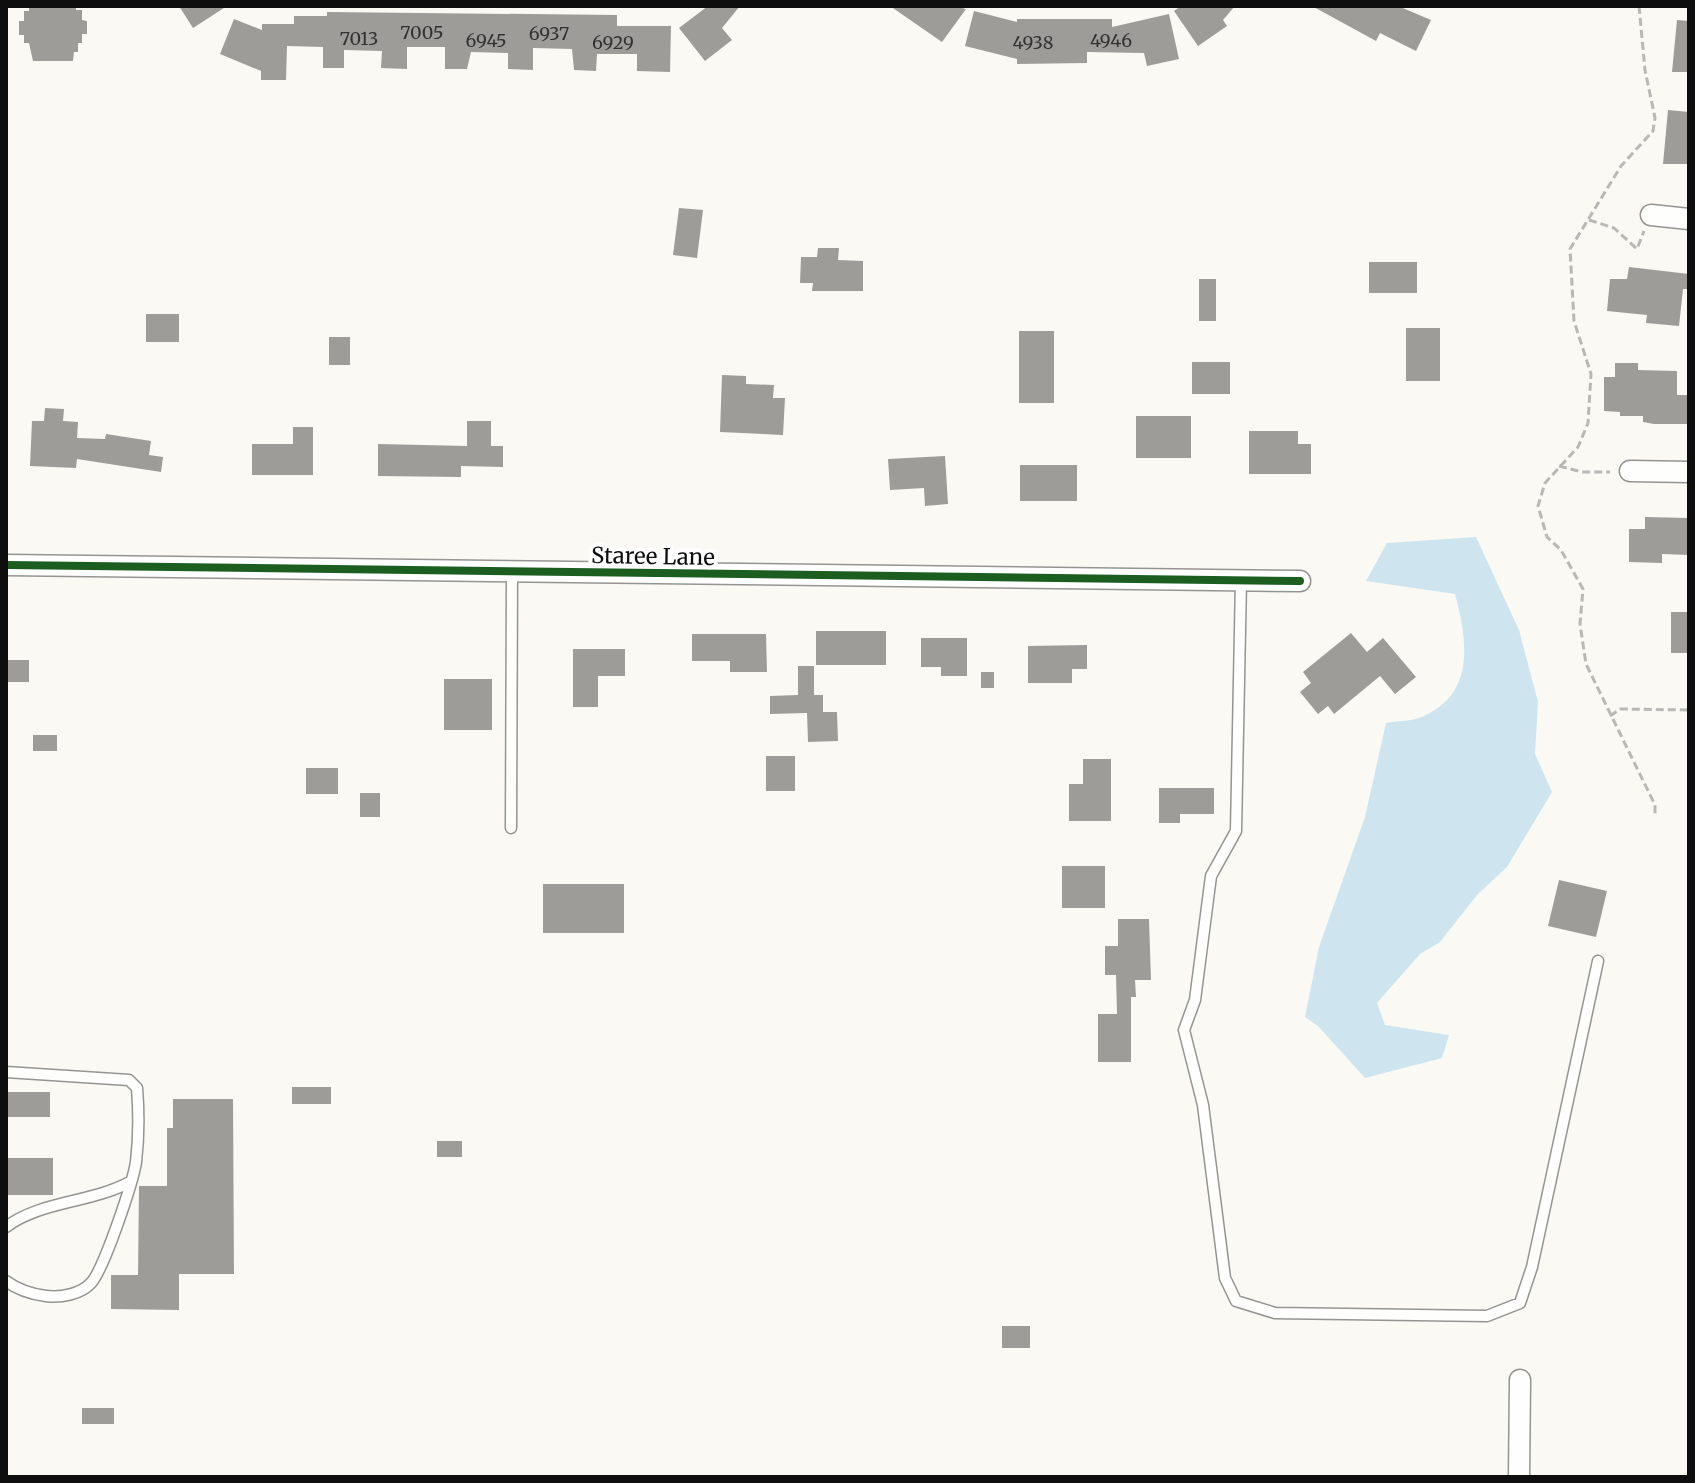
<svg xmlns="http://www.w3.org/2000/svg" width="1695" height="1483" viewBox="0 0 1695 1483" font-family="Merriweather,serif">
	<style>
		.water { fill: #cee5f0 }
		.building { fill: #9e9c99 }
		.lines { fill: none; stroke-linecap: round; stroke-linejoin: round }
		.lane-casing { stroke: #949492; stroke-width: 13 }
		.street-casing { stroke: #949492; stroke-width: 23 }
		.path { stroke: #b8b8b7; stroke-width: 3; stroke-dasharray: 8 4; stroke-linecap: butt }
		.lane { stroke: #fefefd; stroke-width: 10 }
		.street { stroke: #fefefd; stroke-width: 20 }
		.cycleway-casing { stroke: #fff; stroke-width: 13 }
		.cycleway { stroke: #1b5e20; stroke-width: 8 }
		.labels { text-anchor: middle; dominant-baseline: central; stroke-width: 8; stroke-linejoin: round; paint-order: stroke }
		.number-label { font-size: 18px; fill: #323231 }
		.street-label { font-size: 22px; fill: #0e0e0e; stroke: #fff }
	</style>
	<rect width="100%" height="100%" fill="#faf9f4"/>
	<path class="water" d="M 1476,537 L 1519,630 L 1538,702 L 1535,754 L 1552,792 L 1507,867 L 1477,895 L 1440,942 L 1420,954 L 1377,1003 L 1385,1025 L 1449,1035 L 1442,1058 L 1365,1078 L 1318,1026 L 1305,1017 L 1319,947 L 1365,817 L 1386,723 C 1398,721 1413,721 1424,716 C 1476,692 1467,640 1455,594 L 1366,581 L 1387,543 Z"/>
	<path class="building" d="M 29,6 L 76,6 L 76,10 L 82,10 L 82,20 L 87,21 L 87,34 L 82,34 L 82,43 L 78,43 L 78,52 L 74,52 L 73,61 L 33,61 L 29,43 L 24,43 L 24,35 L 19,35 L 19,21 L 24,21 L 24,11 L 29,11 Z
		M 179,6 L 227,6 L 193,28 Z
		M 708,6 L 740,6 L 722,28 L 732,40 L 705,61 L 679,28 Z
		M 890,6 L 954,6 L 966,9 L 942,42 Z
		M 1181,6 L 1235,6 L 1223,20 L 1227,26 L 1198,46 L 1174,11 Z
		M 1312,6 L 1398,6 L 1431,20 L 1416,51 L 1380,33 L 1376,41 Z
		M 974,11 L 1017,22 L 1017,19 L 1112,19 L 1112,27 L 1169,14 L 1179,59 L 1147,66 L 1144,53 L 1087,52 L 1087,63 L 1017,64 L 1017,59 L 965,46 Z
		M 327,12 L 617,15 L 617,26 L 671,26 L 670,72 L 637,71 L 637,54 L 597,54 L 596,71 L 574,70 L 572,49 L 533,48 L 533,70 L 508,69 L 508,53 L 471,52 L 467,69 L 445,69 L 445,47 L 407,47 L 407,69 L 381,68 L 382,51 L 344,50 L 344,68 L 323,68 L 323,47 L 287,46 L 286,80 L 261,80 L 261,71 L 220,54 L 234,19 L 262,30 L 262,24 L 294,24 L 294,16 L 327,16 Z
		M 1677,20 L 1689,21 L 1689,72 L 1672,72 Z
		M 1668,110 L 1689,112 L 1687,164 L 1663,164 Z
		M 679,208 L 703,210 L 697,258 L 673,255 Z
		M 818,248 L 839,248 L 838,260 L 863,261 L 863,291 L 812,291 L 813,283 L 800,283 L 801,257 L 817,257 Z
		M 1369,262 L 1417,262 L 1417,293 L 1369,293 Z
		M 1629,267 L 1689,274 L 1689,289 L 1683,289 L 1679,326 L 1646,323 L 1647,315 L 1607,311 L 1610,279 L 1627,279 Z
		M 1199,279 L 1216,279 L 1216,321 L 1199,321 Z
		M 146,314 L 179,314 L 179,342 L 146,342 Z
		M 1406,328 L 1440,328 L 1440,381 L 1406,381 Z
		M 1019,331 L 1054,331 L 1054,403 L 1019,403 Z
		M 329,337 L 350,337 L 350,365 L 329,365 Z
		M 1192,362 L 1230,362 L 1230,394 L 1192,394 Z
		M 1615,363 L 1638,363 L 1638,370 L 1677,371 L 1677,395 L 1689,395 L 1689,424 L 1654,424 L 1643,422 L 1643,416 L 1620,416 L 1620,412 L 1604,411 L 1604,377 L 1615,377 Z
		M 722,375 L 746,376 L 746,384 L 774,385 L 773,398 L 785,398 L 783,435 L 720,432 Z
		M 45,408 L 64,409 L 63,421 L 78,422 L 77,438 L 105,439 L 106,434 L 151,441 L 149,455 L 163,457 L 161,472 L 77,459 L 76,468 L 30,466 L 32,421 L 44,421 Z
		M 1136,416 L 1191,416 L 1191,458 L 1136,458 Z
		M 467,421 L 491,421 L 491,446 L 503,446 L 503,467 L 461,466 L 461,477 L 378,476 L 378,444 L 467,446 Z
		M 293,427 L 313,427 L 313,475 L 252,475 L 252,444 L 293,444 Z
		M 1249,431 L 1298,431 L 1298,444 L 1311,444 L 1311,474 L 1249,474 Z
		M 945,456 L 948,504 L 925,506 L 924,488 L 890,490 L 888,459 Z
		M 1020,465 L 1077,465 L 1077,501 L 1020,501 Z
		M 1645,517 L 1689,518 L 1689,555 L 1662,554 L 1662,563 L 1629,562 L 1629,529 L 1645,529 Z
		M 1671,612 L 1689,612 L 1689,653 L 1671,653 Z
		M 816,631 L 886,631 L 886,665 L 816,665 Z
		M 1351,633 L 1367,652 L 1383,638 L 1416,677 L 1395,694 L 1380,676 L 1334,714 L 1328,706 L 1318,714 L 1300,692 L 1311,683 L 1303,672 Z
		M 692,634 L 766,634 L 767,672 L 730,672 L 730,661 L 692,661 Z
		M 921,638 L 967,638 L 967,676 L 941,676 L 941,667 L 921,667 Z
		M 1087,645 L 1087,669 L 1072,669 L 1072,683 L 1028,683 L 1028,646 Z
		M 573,649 L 625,649 L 625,676 L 598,676 L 598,707 L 573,707 Z
		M 6,660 L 29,660 L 29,682 L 6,682 Z
		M 798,666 L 814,666 L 814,695 L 823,695 L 823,712 L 837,712 L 838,741 L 808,742 L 807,713 L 770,714 L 770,696 L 798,695 Z
		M 981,672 L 994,672 L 994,688 L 981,688 Z
		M 444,679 L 492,679 L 492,730 L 444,730 Z
		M 33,735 L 57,735 L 57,751 L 33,751 Z
		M 766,756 L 795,756 L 795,791 L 766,791 Z
		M 1083,759 L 1111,759 L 1111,821 L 1069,821 L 1069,784 L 1083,784 Z
		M 306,768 L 338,768 L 338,794 L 306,794 Z
		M 1159,788 L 1214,788 L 1214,814 L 1180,814 L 1180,823 L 1159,823 Z
		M 360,793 L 380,793 L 380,817 L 360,817 Z
		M 1062,866 L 1105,866 L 1105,908 L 1062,908 Z
		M 1559,880 L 1607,891 L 1596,937 L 1548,926 Z
		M 543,884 L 624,884 L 624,933 L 543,933 Z
		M 1118,919 L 1149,919 L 1151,980 L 1135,980 L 1136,997 L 1131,997 L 1131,1062 L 1098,1062 L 1098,1014 L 1117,1014 L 1116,975 L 1105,975 L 1105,946 L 1118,946 Z
		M 292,1087 L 331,1087 L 331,1104 L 292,1104 Z
		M 6,1092 L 50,1092 L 50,1117 L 6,1117 Z
		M 173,1099 L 233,1099 L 234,1274 L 179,1274 L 179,1310 L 111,1309 L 111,1275 L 138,1275 L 139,1186 L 167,1186 L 167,1128 L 173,1128 Z
		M 437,1141 L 462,1141 L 462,1157 L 437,1157 Z
		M 6,1158 L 53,1158 L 53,1195 L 6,1195 Z
		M 1002,1326 L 1030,1326 L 1030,1348 L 1002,1348 Z
		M 82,1408 L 114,1408 L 114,1424 L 82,1424 Z"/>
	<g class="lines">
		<g class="lane-casing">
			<path id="lane" d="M 1241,580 L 1236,831 L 1211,876 L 1195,1000 L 1184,1030 L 1203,1105 L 1225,1278 L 1236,1301 L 1275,1313 L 1487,1316 L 1520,1303 L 1532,1267 L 1598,961
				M 511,828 L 512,573
				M 6,1072 L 129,1080 L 137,1088 C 139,1113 139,1137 136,1162 C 133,1182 104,1269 91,1283 C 81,1294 61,1298 46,1296 C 30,1294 18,1290 6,1281
				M 6,1227 C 40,1201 91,1203 130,1182"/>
		</g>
		<g class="street-casing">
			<path id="street" d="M 1651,215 L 1689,219
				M 1630,471 L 1689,472
				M 6,565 L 1300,581
				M 1519,1477 L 1520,1380"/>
		</g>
		<path class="path" d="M 1639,6 L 1645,70 L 1655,118 L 1653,131 L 1621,166 L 1570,249 L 1574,321 L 1591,374 L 1588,423 L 1578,447 L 1545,483 L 1538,506 L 1547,537 L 1561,550 L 1583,589 L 1580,624 L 1586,664 L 1655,805 L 1655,814
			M 1589,220 L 1614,228 L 1637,249 L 1644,231
			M 1559,466 L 1582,472 L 1610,472
			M 1610,716 L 1620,709 L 1689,710"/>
		<use href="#lane" class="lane"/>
		<use href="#street" class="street"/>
		<g class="cycleway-casing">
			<path id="cycleway" d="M 6,565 L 1300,581"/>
		</g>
		<use href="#cycleway" class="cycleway"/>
	</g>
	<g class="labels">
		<g class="number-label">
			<text x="422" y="32">7005</text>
			<text x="549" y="33">6937</text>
			<text x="359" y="38">7013</text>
			<text x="486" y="40">6945</text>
			<text x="1111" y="40">4946</text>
			<text x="613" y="42">6929</text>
			<text x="1033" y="42">4938</text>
		</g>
		<g class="street-label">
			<text transform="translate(653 556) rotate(1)">Staree Lane</text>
		</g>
	</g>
	<rect width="1695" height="1483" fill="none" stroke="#0e0e0e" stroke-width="16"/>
</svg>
